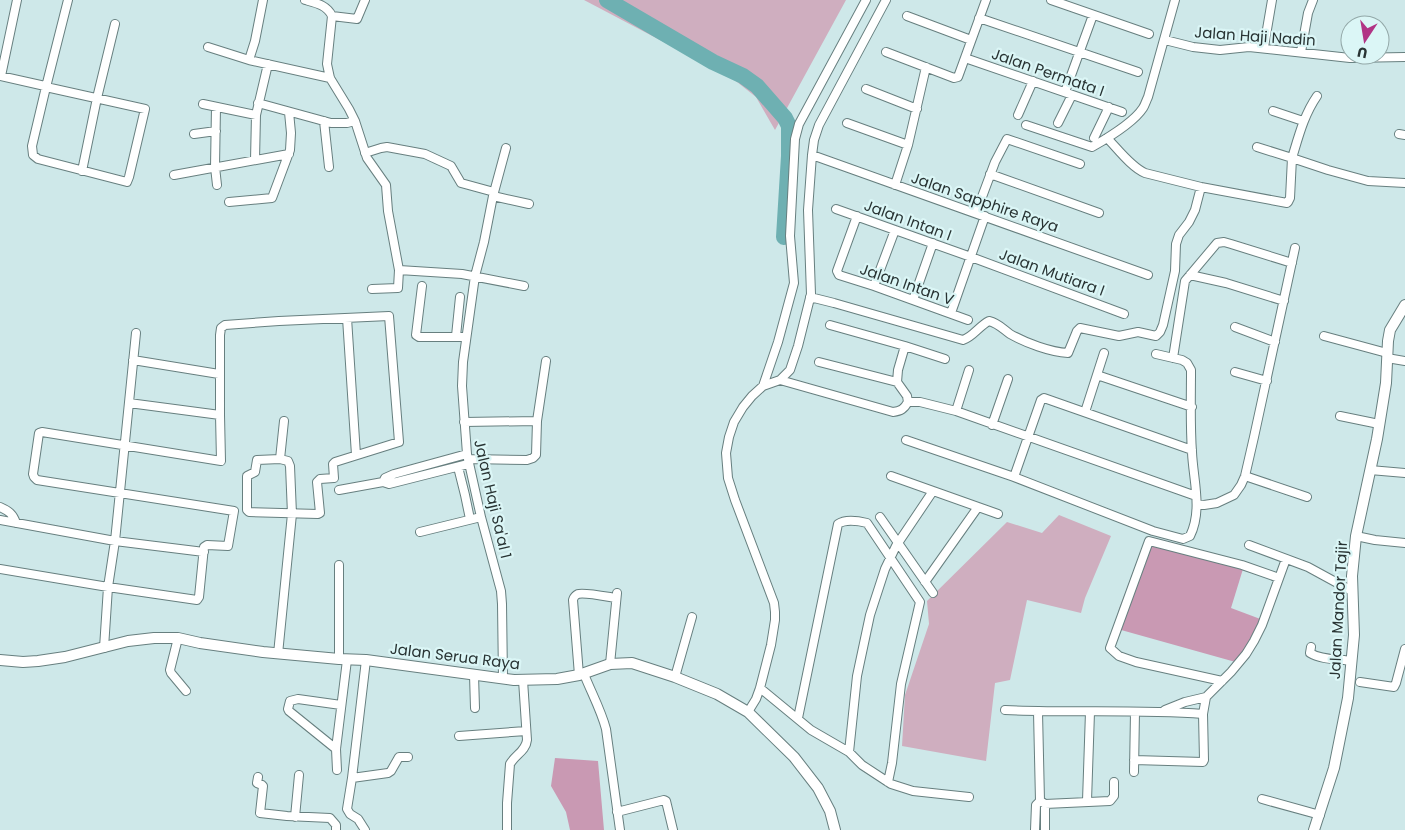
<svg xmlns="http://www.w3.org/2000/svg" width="1405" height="830" viewBox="0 0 1405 830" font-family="Poppins,sans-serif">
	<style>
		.green { fill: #cfaebf }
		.forest { fill: #c999b3 }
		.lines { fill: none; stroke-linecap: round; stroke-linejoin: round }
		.river { stroke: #6eb0b2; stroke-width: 16 }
		.street-casing { stroke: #677f7f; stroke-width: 10 }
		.secondary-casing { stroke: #677f7f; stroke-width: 12 }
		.street { stroke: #fff; stroke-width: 8 }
		.secondary { stroke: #fff; stroke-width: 10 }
		.labels { text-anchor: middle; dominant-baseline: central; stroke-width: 4.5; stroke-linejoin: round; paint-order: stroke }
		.street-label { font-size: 15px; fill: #283333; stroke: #dbf6f6 }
	</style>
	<rect width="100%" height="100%" fill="#cee8e9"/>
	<path class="green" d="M 584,0 L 846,0 L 775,130 L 756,97 L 732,78 Z
		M 1059,515 L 1111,536 L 1085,598 L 1081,613 L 1027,600 L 1010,680 L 995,683 L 986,761 L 902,746 L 905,695 L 929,624 L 927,601 L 1007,522 L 1042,533 Z"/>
	<path class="forest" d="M 1144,543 L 1243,569 L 1231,608 L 1263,620 L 1239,663 L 1114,628 L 1119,609 Z
		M 555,758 L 598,761 L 604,830 L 570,830 L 566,812 L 551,786 Z"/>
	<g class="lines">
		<path class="river" d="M 607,0 L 713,62 L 743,76 L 757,86 L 785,118 L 789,126 L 789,156 L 784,237"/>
		<g class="street-casing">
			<path id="street" d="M 263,0 L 255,41 L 249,60 L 330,78
				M 305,0 C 316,3 327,5 332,16 L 327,64 L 330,78 L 349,109 L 355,121 L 367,158 L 386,185 L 388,211 L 399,270 L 462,274 L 524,286
				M 1051,0 L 1149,34
				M 332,16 L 357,19 L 365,0
				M 907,16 L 971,40
				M 979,18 L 1138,72
				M 1165,40 L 1193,47 L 1220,50 L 1249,47 L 1350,58 L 1405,57
				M 208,47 L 249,60
				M 1264,47 L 1272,0
				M 886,52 L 954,78 L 958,77 L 986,0
				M 1301,52 L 1308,13 L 1313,0
				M 965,58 L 1122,112
				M 0,76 L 45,86 L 46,87 L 145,109 L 129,177 L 127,182 L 38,159 L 33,155 L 32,146 L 46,87 L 68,0
				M 1,76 L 17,0
				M 866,89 L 917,109
				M 1065,92 L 1093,15
				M 258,103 L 331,123 L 347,123 L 355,121
				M 203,104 L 256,115
				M 216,107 L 215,167 L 217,185
				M 1273,111 L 1303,121
				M 1018,115 L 1033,81
				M 324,121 L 329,167
				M 847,123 L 908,145
				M 1058,123 L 1072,95
				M 1026,125 L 1092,147 C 1106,139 1134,122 1143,108 C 1145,105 1146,101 1148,97 L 1175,0
				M 194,134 L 216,131
				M 1399,134 L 1405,135
				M 1094,138 L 1109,107
				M 1107,138 C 1117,148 1131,167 1145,173 L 1201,187 L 1287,203 L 1288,202 L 1290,198 L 1292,158 L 1328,170 L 1368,181 L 1405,183
				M 1257,147 L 1292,158 C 1299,135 1304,115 1317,96
				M 365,153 L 381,148 L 387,147 L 425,154 L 451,166 L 461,183 L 494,192
				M 812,155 L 1148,275
				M 255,160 L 256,115 L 268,64
				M 82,171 L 97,98 L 115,24
				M 990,174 L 1099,213
				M 174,175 L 289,154
				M 895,185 L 908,145 L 926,67
				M 493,196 L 529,204
				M 229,202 L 272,198 L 290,150 L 291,133 L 289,112
				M 836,209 L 971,257 L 1124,314
				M 976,213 L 995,162 L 1007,139 L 1080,164
				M 857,216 L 837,271 L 839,275 L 874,286 L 968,320
				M 1190,275 L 1226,283 L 1284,301
				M 422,286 L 416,335 L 419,337 L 466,337
				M 874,286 L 895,230
				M 372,289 L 398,288 L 399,270
				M 810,297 L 834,303 L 963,340 C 973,337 979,326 989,321 C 998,323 1003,329 1010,334 C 1026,343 1050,352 1068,353 L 1077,331 L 1080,328 L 1119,336 L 1138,332 L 1156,336 L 1160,332 L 1163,325 L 1175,271 L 1176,244 L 1179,235 L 1189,222 L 1195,210 L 1201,187
				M 913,300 L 933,243
				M 951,313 L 985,216
				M 347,318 L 356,455
				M 830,325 L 905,346 L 945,359
				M 1235,327 L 1275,342
				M 456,336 L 460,297
				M 1324,336 L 1387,353
				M 905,346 L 898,370 L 897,382 L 907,396 L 908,402
				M 1173,358 L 1185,281 L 1217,243 L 1224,242 L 1231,244 L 1292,263
				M 1387,358 L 1405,361
				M 133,360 L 219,374
				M 819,362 L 897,382
				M 1235,372 L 1267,381
				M 1097,375 L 1192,407
				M 780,380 L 893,412 C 901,411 904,409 908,402 L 920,402 L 956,411 L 1196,496
				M 763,386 L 778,342 L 794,283 L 790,236 L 795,139 L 799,124 L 866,0
				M 129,403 L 220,415
				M 956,411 L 969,370
				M 1085,412 L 1104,353
				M 1340,416 L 1379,424
				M 464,422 L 537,421
				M 992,425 L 1008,379
				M 906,440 L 1014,477 L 1153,531 L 1183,539 L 1190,536 C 1203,510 1193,479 1192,452 C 1190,425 1191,397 1191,370 L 1187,363 L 1182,360 L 1156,354
				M 468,459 L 527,460 L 533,458 L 536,455 L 537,421 L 546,361
				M 458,467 L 465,495 L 470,519
				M 1370,470 L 1405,473
				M 891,476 L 998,514
				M 1245,476 L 1307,497
				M 1014,477 L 1041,400 L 1044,398 L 1192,450
				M 383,482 L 385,478 L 394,474 L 467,454
				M 339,490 L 383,482 L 389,484 L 397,482 L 468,464
				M 1197,504 L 1204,505 L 1217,503 L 1234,495 L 1241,485 L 1245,476 L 1254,437 L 1295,248
				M 0,507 C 9,511 13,514 16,523
				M 880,517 L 933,593
				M 0,520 L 115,541 L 204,552
				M 420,532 L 481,517
				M 1356,536 L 1375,540 L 1405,543
				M 1249,545 L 1308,567 L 1352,591
				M 0,569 L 108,587 L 197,600 L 199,597 L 204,547 L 207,545 L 228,546 L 234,511 L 37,480 L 34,477 L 33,474 L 39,433 L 42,432 L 221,461 L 220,415 L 220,335 L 221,328 L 225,325 L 279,321 L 389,316 L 399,442 L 335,462 L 333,464 L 334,478 L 320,479 L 317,482 L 320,513 L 318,514 L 249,512 L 247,510 L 247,476 L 255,472 L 257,460 L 280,459 L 284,421
				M 925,582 L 978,507
				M 178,638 L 170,670 L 171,673 L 186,691
				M 1311,647 L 1310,653 C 1321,660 1339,659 1352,661
				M 104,648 L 108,587 L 115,541 L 136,333
				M 278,654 L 292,514 L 290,466 L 288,461 L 280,459
				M 339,659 L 339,565
				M 610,664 L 617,593
				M 584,674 C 591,692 601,710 606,729 L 620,830
				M 474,675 L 475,708
				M 579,675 L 573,600 C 574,597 574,596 578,594 C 584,592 609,597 616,598
				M 675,677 L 692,617
				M 503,679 L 502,604 L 501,591 L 481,517 L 467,454 L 462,386 L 463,362 L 475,276 L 484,242 L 493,196 L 506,148
				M 1222,681 L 1136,662 L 1119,656 L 1110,648 L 1149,541 L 1242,565 L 1279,578
				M 1360,682 L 1394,687 L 1396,683 L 1405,649
				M 760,688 L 811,730 L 849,752 L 862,765 L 891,784 L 913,791 L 969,797
				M 1005,710 C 1071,713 1137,709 1203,714
				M 1165,710 L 1185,702 L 1206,697
				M 748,712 L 756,699 L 760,688 L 771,645 L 775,620 L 775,612 L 774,603 L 735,500 L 728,478 L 726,453 L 729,437 L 734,422 L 743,407 L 752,396 L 763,386 L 780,380 L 790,370 L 798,346 L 811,294 L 808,210 L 812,155 L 814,140 L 819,125 L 886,0
				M 798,718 L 838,524 C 845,519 859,521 867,523 L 920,602 L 901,684 L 892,763 L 888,782
				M 459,736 L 526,731
				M 336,749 L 289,711 L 288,709 L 290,701 L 298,699 L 341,705
				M 849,752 L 857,676 L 870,615 L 885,569 L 896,546 L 933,491
				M 1134,760 L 1203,762 L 1204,760 L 1203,714 L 1206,697 L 1231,672 L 1246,654 L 1254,641 L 1262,625 L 1286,559
				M 337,770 L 336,749 L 347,660
				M 1134,772 L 1135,712
				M 258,777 L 257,783 L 262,785 L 263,786 L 260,813 L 287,816 L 330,818 L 336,825 L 336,830
				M 352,778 L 388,773 L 391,771 L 399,757 L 408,757
				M 1262,799 L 1320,815
				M 1087,801 L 1090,712
				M 1042,802 L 1045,804 L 1045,830
				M 1045,804 L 1110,801 L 1114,796 L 1114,782
				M 617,812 L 664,800 L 666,801 L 673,830
				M 295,817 L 299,775
				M 365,830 L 358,819 L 350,814 L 347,809 L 352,778 L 366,660
				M 507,830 L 507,803 L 510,764 C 515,755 526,751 527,740 L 523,680
				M 1035,830 L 1036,805 L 1040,801 L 1038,712"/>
		</g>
		<g class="secondary-casing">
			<path id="secondary" d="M 0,660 L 23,662 L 38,661 L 65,657 L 128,641 L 154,638 L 178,638 L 200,643 L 263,652 L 339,659 L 366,660 L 514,680 L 557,679 L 579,675 L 610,664 L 632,663 L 675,677 L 717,694 L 748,712 L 794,757 L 818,788 L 830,811 L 835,830
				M 1314,830 L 1334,768 L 1348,698 L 1354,635 L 1352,576 L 1356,536 L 1377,439 L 1386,383 L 1388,341 L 1390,330 L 1405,305"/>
		</g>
		<use href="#street" class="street"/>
		<use href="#secondary" class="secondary"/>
	</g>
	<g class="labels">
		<g class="street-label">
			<text transform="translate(1255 36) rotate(4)">Jalan Haji Nadin</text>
			<text transform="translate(1048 72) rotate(19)">Jalan Permata I</text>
			<text transform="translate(985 202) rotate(19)">Jalan Sapphire Raya</text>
			<text transform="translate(908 220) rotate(20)">Jalan Intan I</text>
			<text transform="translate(1052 272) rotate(20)">Jalan Mutiara I</text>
			<text transform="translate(907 284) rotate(19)">Jalan Intan V</text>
			<text transform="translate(493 499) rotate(77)">Jalan Haji Sa'al 1</text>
			<text transform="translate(1338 610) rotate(-87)">Jalan Mandor Tajir</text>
			<text transform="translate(455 656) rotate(7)">Jalan Serua Raya</text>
		</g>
	</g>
	<g transform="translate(1365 40) rotate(192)"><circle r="24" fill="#dbf6f6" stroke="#93a8a8"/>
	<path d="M0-4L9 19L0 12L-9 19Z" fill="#b13485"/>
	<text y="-8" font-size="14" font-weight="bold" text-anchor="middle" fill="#283333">U</text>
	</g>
</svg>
